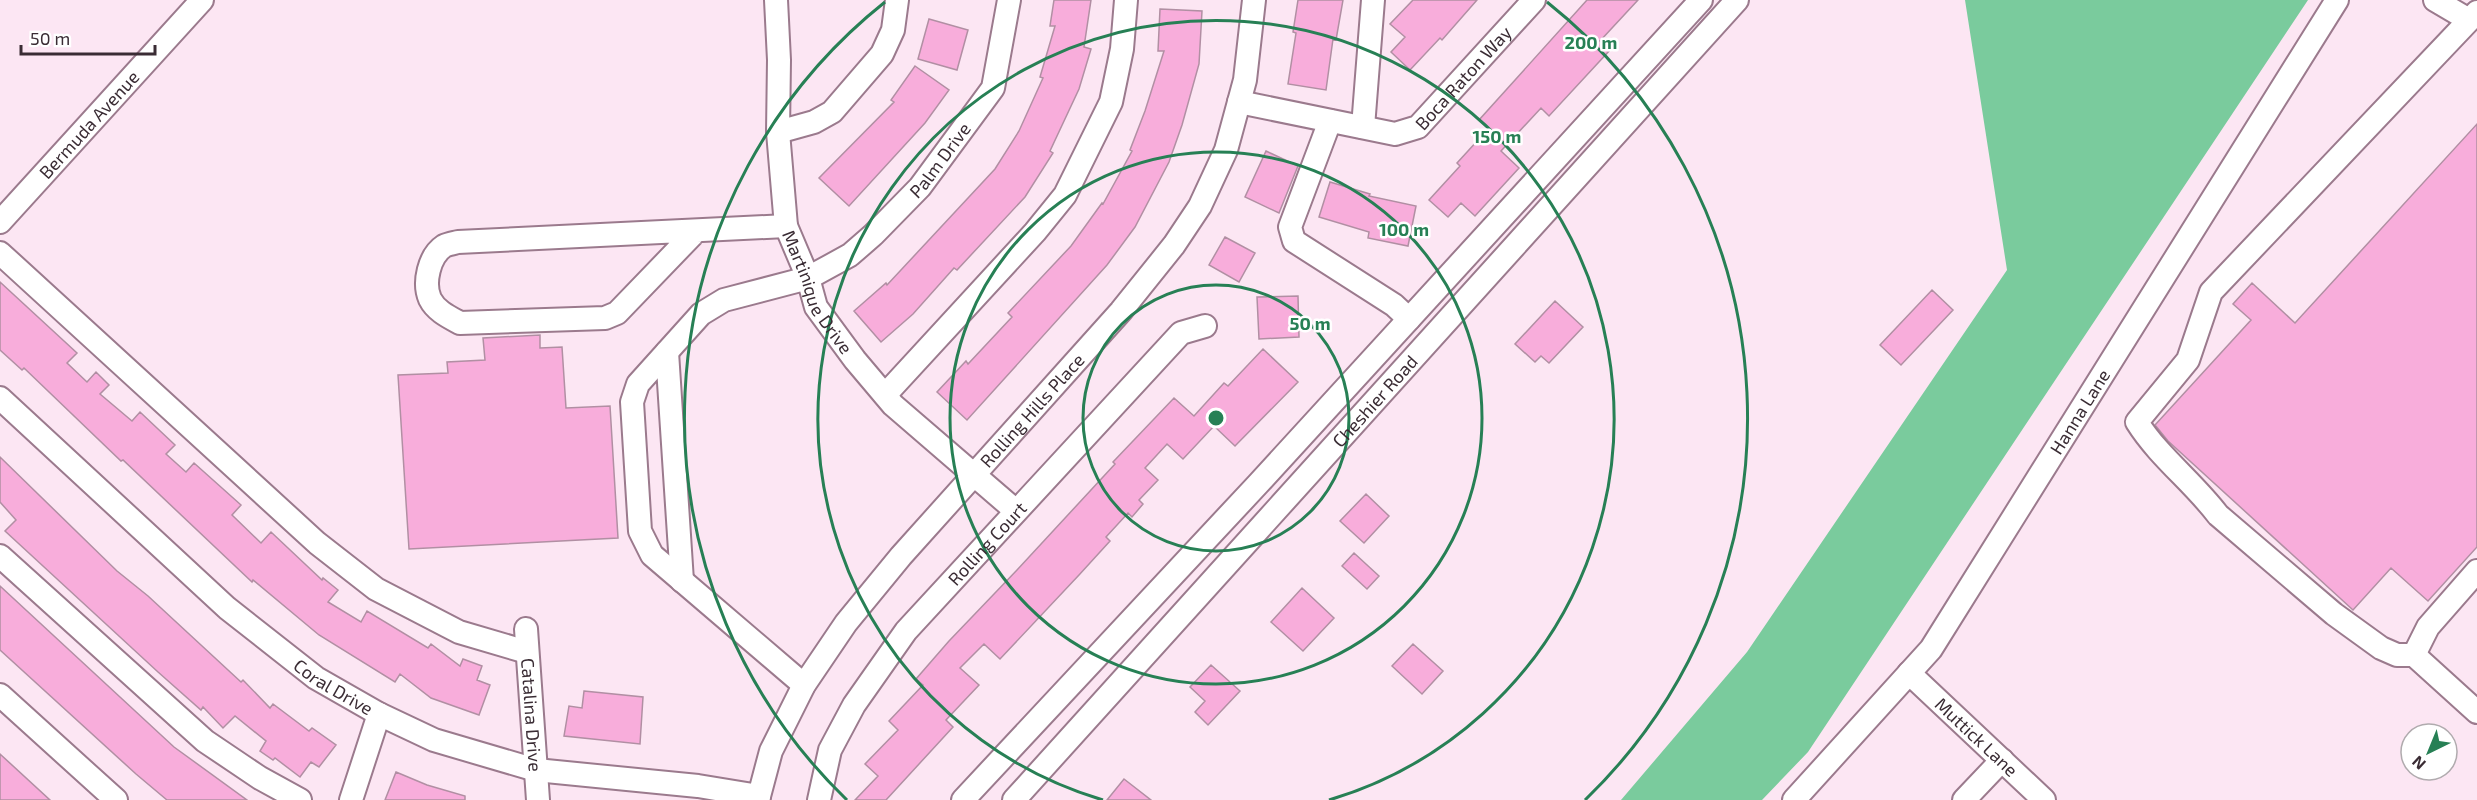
<svg xmlns="http://www.w3.org/2000/svg" width="2477" height="800" viewBox="0 0 2477 800" font-family="'Exo 2',sans-serif">
	<style>
		.forest { fill: #7acb9d }
		.building { fill: #f8addb; stroke: #b18fa3; stroke-width: 1.5 }
		.lines { fill: none; stroke-linecap: round; stroke-linejoin: round }
		.minor-casing { stroke: #9b7a8d; stroke-width: 26 }
		.minor { stroke: #fff; stroke-width: 22 }
		.ring { fill: none; stroke: #278055; stroke-width: 3 }
		.labels { text-anchor: middle; dominant-baseline: central; stroke-width: 5; stroke-linejoin: round; paint-order: stroke }
		.street-label { font-size: 18px; fill: #3a2c34; stroke: #fff }
		.centre { fill: #278055; stroke: #fff; stroke-width: 3 }
		.ring-label { font-size: 18px; text-anchor: middle; font-weight: bold; fill: #278055; stroke: #fff; stroke-width: 5; stroke-linejoin: round; paint-order: stroke }
	</style>
	<rect width="100%" height="100%" fill="#fce6f3"/>
	<path class="forest" d="M 1965,0 L 2308,0 L 1808,752 L 1762,800 L 1621,800 L 1747,652 L 2007,270 Z"/>
	<path class="building" d="M 1054,0 L 1091,0 L 1084,47 L 1091,49 L 1079,89 L 1050,151 L 1053,153 L 1025,197 L 957,270 L 954,268 L 913,314 L 881,342 L 854,311 L 886,283 L 887,285 L 995,169 L 1019,131 L 1043,78 L 1040,77 L 1055,26 L 1050,26 Z
		M 1298,0 L 1343,0 L 1336,40 L 1333,39 L 1326,90 L 1288,84 L 1296,33 L 1293,32 Z
		M 1413,0 L 1477,0 L 1442,40 L 1440,38 L 1410,70 L 1391,52 L 1405,37 L 1390,24 Z
		M 1587,0 L 1638,0 L 1600,41 L 1610,50 L 1549,116 L 1541,108 L 1501,151 L 1519,168 L 1475,216 L 1461,203 L 1448,217 L 1429,200 L 1460,166 L 1457,163 L 1489,128 L 1479,120 Z
		M 1160,9 L 1202,11 L 1199,64 L 1182,125 L 1169,162 L 1135,227 L 1107,265 L 967,420 L 937,392 L 966,361 L 968,364 L 1012,317 L 1008,313 L 1071,246 L 1102,203 L 1103,204 L 1132,151 L 1130,150 L 1145,111 L 1164,51 L 1158,51 Z
		M 929,19 L 968,30 L 957,70 L 918,59 Z
		M 915,66 L 949,90 L 925,123 L 849,206 L 819,178 L 894,102 L 891,100 Z
		M 2477,124 L 2477,547 L 2428,601 L 2391,568 L 2353,610 L 2168,441 L 2155,425 L 2251,320 L 2233,304 L 2252,283 L 2295,323 Z
		M 1266,151 L 1298,166 L 1279,213 L 1245,197 Z
		M 1330,182 L 1370,194 L 1369,196 L 1416,206 L 1408,246 L 1368,238 L 1369,232 L 1319,217 Z
		M 1225,237 L 1255,253 L 1239,282 L 1209,265 Z
		M 0,282 L 77,353 L 67,363 L 87,382 L 96,372 L 109,385 L 100,394 L 132,421 L 140,412 L 175,445 L 166,454 L 186,472 L 194,463 L 241,505 L 232,515 L 261,543 L 271,532 L 322,580 L 323,578 L 338,590 L 328,602 L 361,622 L 367,611 L 428,648 L 431,644 L 460,666 L 463,659 L 482,666 L 477,680 L 490,685 L 479,715 L 431,698 L 400,674 L 395,682 L 319,635 L 253,580 L 252,582 L 123,460 L 121,461 L 24,368 L 22,370 L 0,350 Z
		M 1932,290 L 1953,310 L 1901,365 L 1880,345 Z
		M 1298,296 L 1299,337 L 1259,339 L 1257,297 Z
		M 1555,301 L 1583,327 L 1549,363 L 1541,356 L 1535,362 L 1515,344 Z
		M 540,335 L 540,348 L 562,347 L 566,408 L 610,406 L 618,538 L 409,549 L 398,375 L 448,373 L 447,362 L 485,360 L 483,338 Z
		M 1263,349 L 1298,382 L 1235,446 L 1214,426 L 1183,459 L 1167,444 L 1145,468 L 1158,480 L 1139,500 L 1143,504 L 1132,517 L 1128,513 L 1106,537 L 1110,541 L 1079,575 L 1000,659 L 984,644 L 960,668 L 979,685 L 946,720 L 953,727 L 886,800 L 855,800 L 878,776 L 865,764 L 898,730 L 889,721 L 923,685 L 916,679 L 949,641 L 1017,570 L 1115,464 L 1113,462 L 1174,398 L 1194,416 L 1224,383 L 1228,386 Z
		M 0,457 L 117,571 L 148,596 L 241,682 L 243,680 L 270,708 L 273,704 L 309,731 L 312,728 L 336,745 L 319,767 L 311,762 L 300,777 L 275,758 L 273,760 L 260,751 L 266,741 L 235,716 L 223,728 L 203,707 L 201,710 L 158,672 L 5,531 L 16,520 L 0,502 Z
		M 1366,494 L 1389,516 L 1364,543 L 1340,521 Z
		M 1354,553 L 1379,576 L 1367,589 L 1342,566 Z
		M 0,586 L 174,747 L 247,800 L 167,800 L 136,774 L 0,650 Z
		M 1302,588 L 1334,618 L 1303,651 L 1271,622 Z
		M 1413,644 L 1443,671 L 1422,694 L 1392,666 Z
		M 1211,665 L 1240,691 L 1208,725 L 1195,712 L 1205,701 L 1190,687 Z
		M 584,691 L 643,697 L 640,744 L 564,736 L 569,706 L 582,708 Z
		M 0,754 L 50,800 L 0,800 Z
		M 396,772 L 427,785 L 465,796 L 465,800 L 385,800 Z
		M 1124,779 L 1151,800 L 1107,800 Z"/>
	<g class="lines">
		<g class="minor-casing">
			<g id="minor">
				<path id="s1" d="M 776,0 L 779,60 L 778,132 L 786,226 L 808,278 L 816,307 L 855,360 L 893,405 L 1016,511"/>
				<path d="M 2435,0 L 2469,20"/>
				<path d="M 2477,12 L 2211,292 L 2188,360 L 2137,422 C 2159,457 2193,482 2218,515 L 2334,614 L 2381,648 L 2397,655 L 2414,655 L 2477,712"/>
				<path id="s2" d="M 1239,102 L 1395,134 L 1418,127 L 1534,0"/>
				<path d="M 1330,121 L 1290,227 L 1294,241 L 1394,305 L 1409,319"/>
				<path d="M 1363,127 L 1373,0"/>
				<path d="M 778,132 L 814,122 L 832,112 L 882,54 L 893,30 L 897,0"/>
				<path id="s3" d="M 0,222 L 202,0"/>
				<path d="M 696,231 L 617,313 L 605,318 L 460,323 C 449,317 436,311 430,299 C 423,283 429,256 444,246 C 448,244 454,243 458,242 L 786,226"/>
				<path d="M 0,253 L 317,543 L 376,589 L 459,632 L 527,652"/>
				<path d="M 667,352 L 682,581"/>
				<path d="M 885,395 L 1035,232 L 1065,195 L 1111,102 L 1122,49 L 1126,0"/>
				<path id="s4" d="M 0,398 L 227,608 L 316,678 L 379,714 L 434,740 L 536,770 L 698,786 L 759,796"/>
				<path d="M 0,556 L 205,741 L 260,778 L 300,800"/>
				<path id="s5" d="M 526,629 L 538,800"/>
				<path d="M 2414,655 L 2428,627 L 2477,571"/>
				<path id="s6" d="M 1909,673 L 2044,800"/>
				<path id="s7" d="M 804,685 L 652,555 L 640,531 L 632,402 L 638,384 L 701,314 L 724,300 L 808,278 L 850,255 L 873,235 L 920,187 L 993,88 L 1009,0"/>
				<path d="M 0,695 L 116,800"/>
				<path d="M 351,800 L 379,714"/>
				<path id="s8" d="M 758,800 L 771,751 L 804,685 L 846,623 L 901,556 L 1121,311 L 1174,245 L 1200,206 L 1226,150 L 1245,80 L 1254,0"/>
				<path id="s9" d="M 819,800 L 830,750 L 854,705 L 906,631 L 1181,333 L 1205,326"/>
				<path d="M 963,800 L 1258,484 L 1701,0"/>
				<path id="s10" d="M 1014,800 L 1737,0"/>
				<path id="s11" d="M 1794,800 L 1931,649 L 2337,0"/>
				<path d="M 1964,800 L 2002,760"/>
			</g>
		</g>
		<use href="#minor" class="minor"/>
	</g>
	<g class="ring">
		<circle cx="1216" cy="418" r="133"/>
		<circle cx="1216" cy="418" r="266"/>
		<path d="M1103 800A398 398 0 1 1 1329 800"/>
		<path d="M847 800A531 531 0 0 1 885 2M1547 2A531 531 0 0 1 1585 800"/>
	</g>
	<g class="labels">
		<g class="street-label">
			<text stroke="none"><textPath href="#s2" startOffset="250">Boca Raton Way</textPath></text>
			<text stroke="none"><textPath href="#s3" startOffset="132">Bermuda Avenue</textPath></text>
			<text stroke="none"><textPath href="#s7" startOffset="762">Palm Drive</textPath></text>
			<text stroke="none"><textPath href="#s1" startOffset="300">Martinique Drive</textPath></text>
			<text stroke="none"><textPath href="#s10" startOffset="538">Cheshier Road</textPath></text>
			<text stroke="none"><textPath href="#s8" startOffset="482">Rolling Hills Place</textPath></text>
			<text stroke="none"><textPath href="#s11" startOffset="484">Hanna Lane</textPath></text>
			<text stroke="none"><textPath href="#s9" startOffset="312">Rolling Court</textPath></text>
			<text stroke="none"><textPath href="#s4" startOffset="442">Coral Drive</textPath></text>
			<text stroke="none"><textPath href="#s5" startOffset="86">Catalina Drive</textPath></text>
			<text stroke="none"><textPath href="#s6" startOffset="93">Muttick Lane</textPath></text>
		</g>
	</g>
	<circle cx="1216" cy="418" r="9" class="centre"/>
	<g class="ring-label">
		<text x="1591" y="49">200 m</text>
		<text x="1497" y="143">150 m</text>
		<text x="1404" y="236">100 m</text>
		<text x="1310" y="330">50 m</text>
	</g>
	<g transform="translate(2429 752) rotate(223)"><circle r="28" fill="#ffffff" stroke="#b0abae" stroke-width="1.5"/>
	<path d="M0-4.5L10 22L0 15L-10 22Z" fill="#278055"/>
	<text y="-9" font-size="16" font-weight="bold" text-anchor="middle" fill="#3a2c34">N</text>
	</g>
	<path d="M21 45v9h134v-9" fill="none" stroke="#3a2c34" stroke-width="3"/>
	<text x="30" y="45" font-size="18" fill="#3a2c34" stroke="#ffffff" stroke-width="4.5" paint-order="stroke">50 m</text>
</svg>
